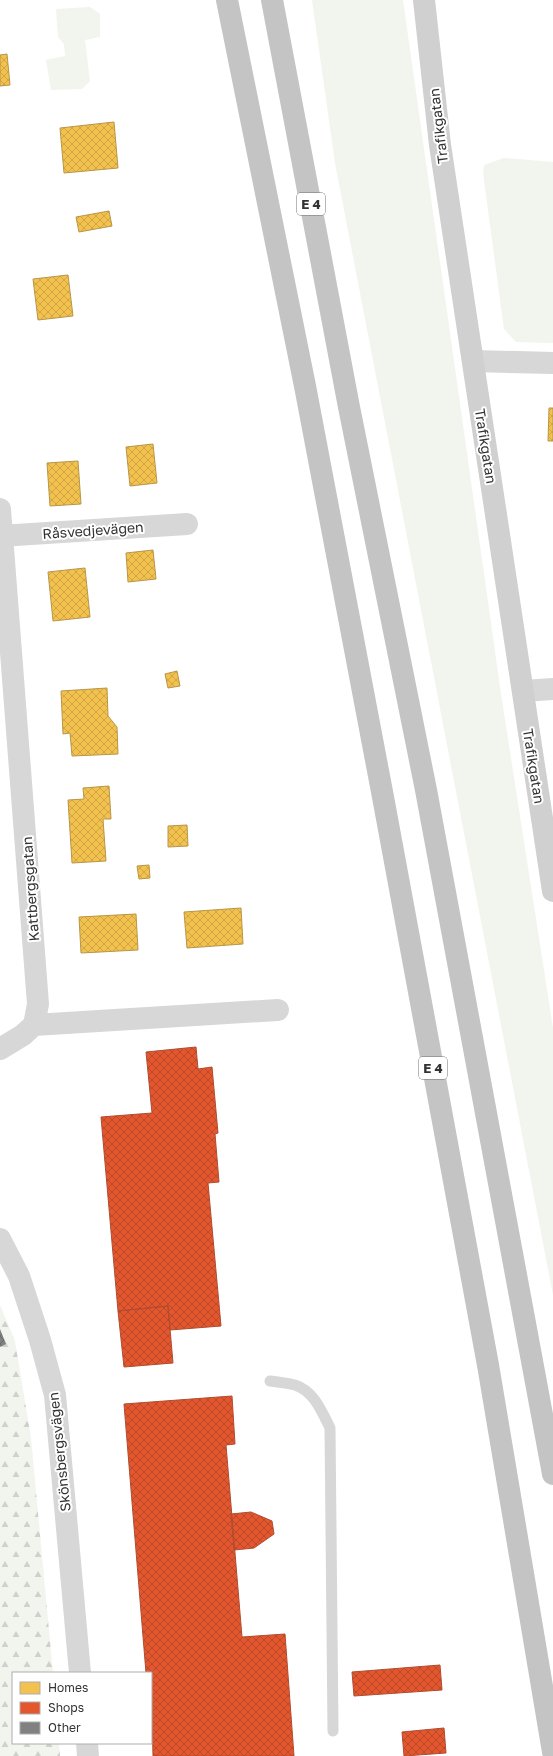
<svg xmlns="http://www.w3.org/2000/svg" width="553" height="1756" viewBox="0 0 553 1756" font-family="'Golos Text',sans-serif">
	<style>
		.green { fill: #f1f5ed }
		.forest { fill: url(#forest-firs) }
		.homes { fill: url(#homes-cross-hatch); stroke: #b99646 }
		.shops { fill: url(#shops-cross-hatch); stroke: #af4c30 }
		.building { fill: url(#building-cross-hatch) }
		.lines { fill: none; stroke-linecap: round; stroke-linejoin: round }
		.service { stroke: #d7d7d7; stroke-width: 11 }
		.minor { stroke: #d7d7d7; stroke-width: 22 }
		.tertiary { stroke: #d7d7d7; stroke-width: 22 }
		.secondary { stroke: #d0d0d0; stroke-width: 22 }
		.motorway { stroke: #c4c4c4; stroke-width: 22 }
		.labels { text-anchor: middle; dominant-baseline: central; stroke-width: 4; stroke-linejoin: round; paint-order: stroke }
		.shield { fill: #fff; stroke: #707070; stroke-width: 1 }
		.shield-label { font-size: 13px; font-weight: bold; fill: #333 }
		.street-label { font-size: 14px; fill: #333; stroke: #fff }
	</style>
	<defs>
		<pattern id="forest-firs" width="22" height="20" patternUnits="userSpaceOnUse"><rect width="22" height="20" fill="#f1f5ed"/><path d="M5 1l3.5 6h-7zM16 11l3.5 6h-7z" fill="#cfd2cc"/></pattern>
		<pattern id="homes-cross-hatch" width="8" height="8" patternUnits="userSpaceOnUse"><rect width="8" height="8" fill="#f2c14e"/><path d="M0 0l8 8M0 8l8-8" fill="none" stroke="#d0a645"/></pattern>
		<pattern id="shops-cross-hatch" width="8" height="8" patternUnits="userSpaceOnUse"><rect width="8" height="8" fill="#e4572e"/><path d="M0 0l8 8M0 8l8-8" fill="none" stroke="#b94928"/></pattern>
		<pattern id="building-cross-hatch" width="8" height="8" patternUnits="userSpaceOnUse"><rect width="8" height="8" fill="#818181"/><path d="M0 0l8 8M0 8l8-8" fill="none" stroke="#6a6a6a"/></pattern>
	</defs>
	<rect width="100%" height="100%" fill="#fff"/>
	<path class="green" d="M 312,0 L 403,0 L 501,694 L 553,1028 L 553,1295 L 335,163 Z
		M 90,7 L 100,14 L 100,37 L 85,40 L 90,81 L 82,89 L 51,90 L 46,60 L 65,56 L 64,44 L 58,37 L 56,9 Z
		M 504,158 L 553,162 L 553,343 L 516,342 L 504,329 L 483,173 L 484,165 Z"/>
	<path class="forest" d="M 0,1305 L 15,1341 L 31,1438 L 53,1673 L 13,1673 L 13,1743 L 59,1743 L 60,1756 L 0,1756 Z"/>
	<path class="homes" d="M 7,54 L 10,85 L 0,86 L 0,55 Z
		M 114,122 L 118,168 L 64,173 L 60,128 Z
		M 109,211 L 112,226 L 79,232 L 76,217 Z
		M 68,275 L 73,316 L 38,320 L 33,279 Z
		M 549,408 L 553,408 L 553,441 L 548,441 Z
		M 153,444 L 157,483 L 130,486 L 126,447 Z
		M 78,461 L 81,504 L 50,506 L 47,463 Z
		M 153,550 L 156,579 L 128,582 L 126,553 Z
		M 85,568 L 90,617 L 53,621 L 48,572 Z
		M 177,671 L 180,686 L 168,688 L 165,674 Z
		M 107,688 L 108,716 L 117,727 L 118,754 L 72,756 L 70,733 L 63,734 L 61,691 Z
		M 109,786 L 111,819 L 103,819 L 106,861 L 72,863 L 68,800 L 84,799 L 83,788 Z
		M 187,825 L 188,846 L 168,847 L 168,826 Z
		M 149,865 L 150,878 L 139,879 L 137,866 Z
		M 241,908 L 243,944 L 187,948 L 184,912 Z
		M 136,914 L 138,950 L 81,953 L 79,917 Z"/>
	<path class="shops" d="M 196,1047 L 198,1069 L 212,1067 L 218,1133 L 215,1134 L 219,1182 L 208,1183 L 221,1326 L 170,1330 L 168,1306 L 118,1311 L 101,1117 L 152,1113 L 146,1052 Z
		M 168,1306 L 173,1363 L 124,1367 L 118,1311 Z
		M 232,1396 L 235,1444 L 226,1445 L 242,1637 L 285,1634 L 294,1756 L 153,1756 L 151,1673 L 146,1673 L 124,1404 Z
		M 251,1512 L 272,1521 L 274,1534 L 254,1548 L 234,1550 L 231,1514 Z
		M 440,1665 L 442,1690 L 354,1696 L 352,1672 Z
		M 444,1728 L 446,1753 L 404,1756 L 402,1732 Z"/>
	<path class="building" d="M 0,1329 L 6,1344 L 0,1347 Z"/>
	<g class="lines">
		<path class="service" d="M 270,1381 C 278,1382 287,1383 295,1385 C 314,1391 322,1412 330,1428 L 333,1731"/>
		<path class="minor" d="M 473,361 L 553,363
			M 0,509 L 38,1004 L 34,1025 L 278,1010
			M 0,536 L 187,524
			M 523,691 L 553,689
			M 0,1049 L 23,1035 L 34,1025"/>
		<path class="tertiary" d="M 0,1239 L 19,1276 L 40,1340 L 55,1395 L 80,1673
			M 87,1743 L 88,1756"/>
		<path class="secondary" d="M 424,0 L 440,145 L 553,891"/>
		<path class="motorway" d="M 227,0 L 305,386 L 383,797 L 488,1365 L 553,1752
			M 272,0 L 349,407 L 426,790 L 553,1474"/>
	</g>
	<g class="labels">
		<g class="shield">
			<rect x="297" y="193" width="28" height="22" rx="3"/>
			<rect x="419" y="1057" width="28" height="22" rx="3"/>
		</g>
		<g class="shield-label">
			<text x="311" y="204">E 4</text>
			<text x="433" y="1068">E 4</text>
		</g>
		<g class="street-label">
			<text transform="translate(438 126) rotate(-97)">Trafikgatan</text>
			<text transform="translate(486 446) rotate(81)">Trafikgatan</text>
			<text transform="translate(93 530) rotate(-4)">Råsvedjevägen</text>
			<text transform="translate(534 766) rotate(81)">Trafikgatan</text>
			<text transform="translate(30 889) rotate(-94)">Kattbergsgatan</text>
			<text transform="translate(59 1452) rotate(-96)">Skönsbergsvägen</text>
		</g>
	</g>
	<rect x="12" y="1672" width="140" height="72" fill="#ffffff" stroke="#adadad"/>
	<rect x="20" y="1682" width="20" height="12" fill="#f2c14e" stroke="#adadad"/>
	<text x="48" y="1692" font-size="12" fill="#333333">Homes</text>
	<rect x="20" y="1702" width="20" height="12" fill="#e4572e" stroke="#adadad"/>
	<text x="48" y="1712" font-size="12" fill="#333333">Shops</text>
	<rect x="20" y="1722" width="20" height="12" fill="#818181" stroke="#adadad"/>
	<text x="48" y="1732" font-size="12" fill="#333333">Other</text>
</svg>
